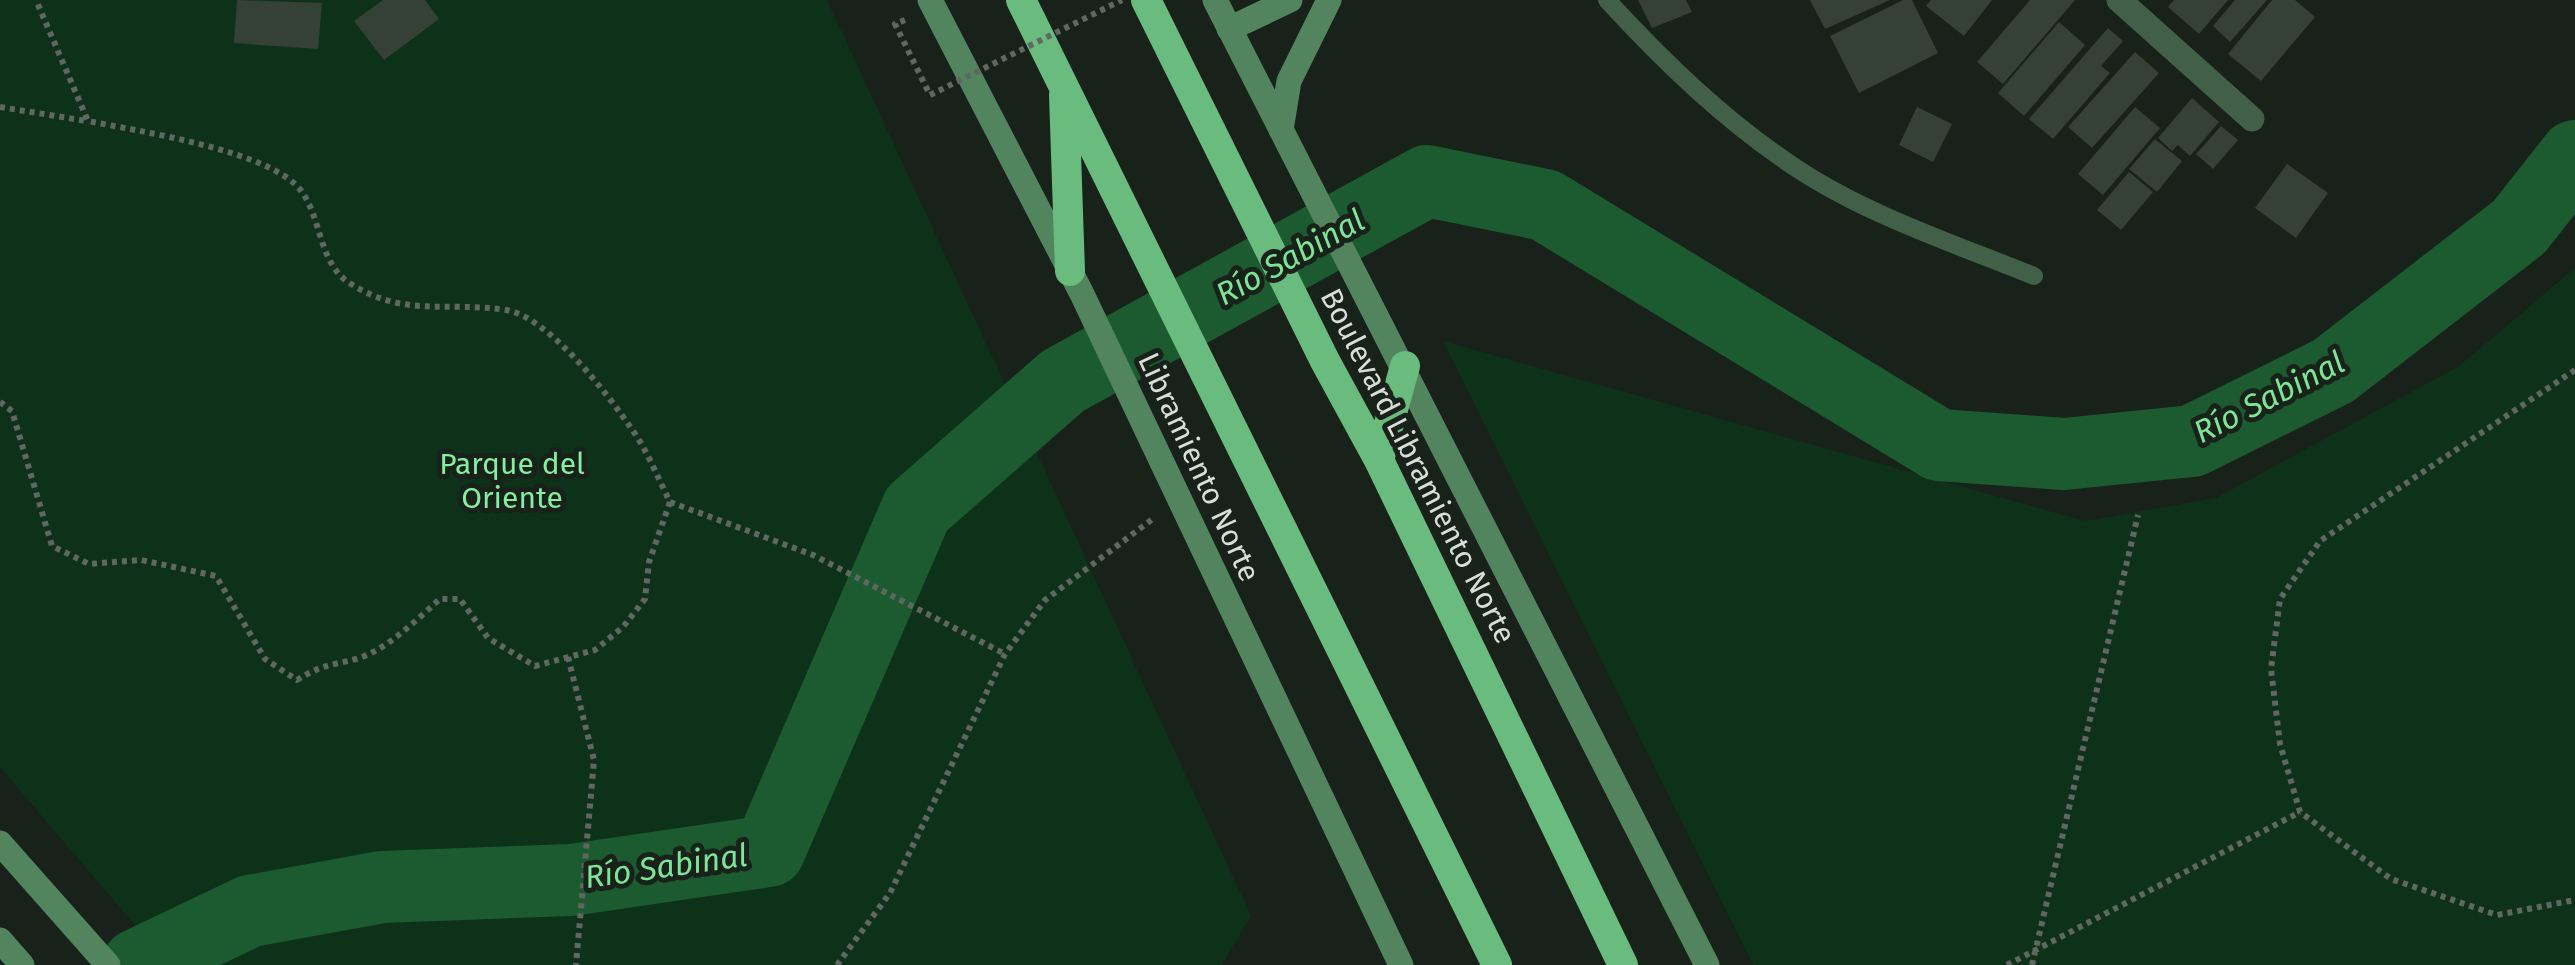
<svg xmlns="http://www.w3.org/2000/svg" width="2575" height="965" viewBox="0 0 2575 965" font-family="'Fira Sans',sans-serif">
	<style>
		.green { fill: #0e3219 }
		.lines { fill: none; stroke-linecap: round; stroke-linejoin: round }
		.river { stroke: #1c5b30; stroke-width: 72 }
		.building { fill: #354037 }
		.path { stroke: #5f6760; stroke-width: 6; stroke-dasharray: 5 5; stroke-linecap: butt }
		.lane { stroke: #416047; stroke-width: 18 }
		.street { stroke: #416047; stroke-width: 25 }
		.secondary { stroke: #52855e; stroke-width: 25 }
		.highway { stroke: #6abb7e; stroke-width: 30 }
		.path-bridge { stroke: #5f6760; stroke-width: 6; stroke-dasharray: 5 5; stroke-linecap: butt }
		.labels { text-anchor: middle; dominant-baseline: central; stroke-width: 10; stroke-linejoin: round; paint-order: stroke }
		.park-label { font-size: 30px; fill: #84ef9f; stroke: #18211a }
		.street-label { font-size: 30px; fill: #d8dfd9; stroke: #18211a }
		.water-label { font-size: 32px; font-style: italic; fill: #7be696; stroke: #18211a }
	</style>
	<rect width="100%" height="100%" fill="#18211a"/>
	<path class="green" d="M 0,0 L 827,0 L 1251,916 L 1222,965 L 169,965 L 0,767 Z
		M 2575,268 L 2575,965 L 1753,965 L 1443,341 L 2085,521 L 2216,498 L 2459,366 Z"/>
	<g class="lines">
		<path class="river" d="M 137,965 L 250,911 L 382,887 L 571,880 L 769,851 L 917,509 L 1063,381 L 1427,181 L 1545,205 L 1939,445 L 2064,454 L 2192,441 L 2333,371 L 2519,227 L 2575,156"/>
	</g>
	<path class="building" d="M 237,0 L 322,3 L 318,49 L 234,43 Z
		M 383,0 L 425,0 L 439,19 L 384,60 L 354,21 Z
		M 1638,0 L 1686,0 L 1692,12 L 1652,28 Z
		M 1810,0 L 1890,0 L 1825,29 Z
		M 1903,0 L 1912,0 L 1938,53 L 1859,93 L 1830,36 Z
		M 1931,0 L 1992,0 L 1964,36 L 1926,6 Z
		M 2030,0 L 2075,0 L 2003,84 L 1977,62 Z
		M 2174,0 L 2228,0 L 2199,34 L 2168,7 Z
		M 2235,0 L 2267,0 L 2230,42 L 2213,26 Z
		M 2272,0 L 2295,0 L 2315,17 L 2261,81 L 2228,54 Z
		M 2059,22 L 2085,45 L 2024,116 L 1998,93 Z
		M 2108,28 L 2123,41 L 2101,66 L 2110,73 L 2053,139 L 2029,119 Z
		M 2135,52 L 2159,73 L 2092,148 L 2068,127 Z
		M 2192,98 L 2219,122 L 2190,156 L 2178,145 L 2172,151 L 2158,138 Z
		M 1917,107 L 1952,124 L 1933,162 L 1899,145 Z
		M 2135,107 L 2160,128 L 2103,195 L 2078,174 Z
		M 2221,126 L 2238,140 L 2213,169 L 2196,154 Z
		M 2155,139 L 2182,161 L 2157,192 L 2129,169 Z
		M 2287,164 L 2328,193 L 2296,238 L 2255,208 Z
		M 2129,172 L 2153,192 L 2121,230 L 2097,210 Z"/>
	<g class="lines">
		<path class="path" d="M 905,20 L 895,24 L 930,95
			M 0,107 L 87,121
			M 2575,370 L 2320,541 L 2280,599 L 2271,669 L 2280,744 L 2300,812 L 2391,879 L 2497,915 L 2575,900
			M 0,402 L 12,411 L 52,546 L 89,564 L 141,560 L 216,576 L 265,659 L 297,680 C 323,664 329,666 356,659 C 387,650 416,620 440,599 L 460,599 L 488,638 L 535,666 L 595,650 L 623,627 L 645,599 L 649,562 L 670,502 C 658,478 647,450 631,428 C 607,393 547,316 506,310 C 447,301 405,318 351,284 C 319,265 322,220 302,192 C 274,151 137,131 88,121 L 36,0
			M 670,502 L 813,555 L 1005,654
			M 568,657 L 594,760 L 576,965
			M 837,965 L 890,893 L 1005,654 L 1045,600 L 1154,518
			M 2007,965 L 2300,812
			M 2032,965 L 2138,515"/>
		<path class="lane" d="M 1607,0 C 1664,62 1725,121 1796,168 C 1867,215 1955,244 2034,276"/>
		<path class="street" d="M 2119,0 L 2252,119"/>
		<path class="secondary" d="M 930,0 L 1082,294 L 1401,965
			M 1215,0 L 1707,965
			M 1229,29 L 1290,0
			M 1281,130 L 1289,81 L 1329,0
			M 0,843 L 108,965
			M 0,940 L 22,965"/>
		<path class="highway" d="M 1021,0 L 1497,965
			M 1146,0 L 1325,361 L 1379,460 L 1623,965
			M 1064,95 L 1070,271
			M 1379,460 L 1405,366"/>
		<path class="path-bridge" d="M 930,95 L 1122,0"/>
	</g>
	<g class="labels">
		<g class="park-label">
			<text x="512" y="464">Parque del<tspan x="512" dy="34">Oriente</tspan></text>
		</g>
		<g class="street-label">
			<text transform="translate(1418 466) rotate(63)">Boulevard Libramiento Norte</text>
			<text transform="translate(1199 467) rotate(65)">Libramiento Norte</text>
		</g>
		<g class="water-label">
			<text transform="translate(1290 257) rotate(-29)">Río Sabinal</text>
			<text transform="translate(2269 397) rotate(-27)">Río Sabinal</text>
			<text transform="translate(666 866) rotate(-8)">Río Sabinal</text>
		</g>
	</g>
</svg>
